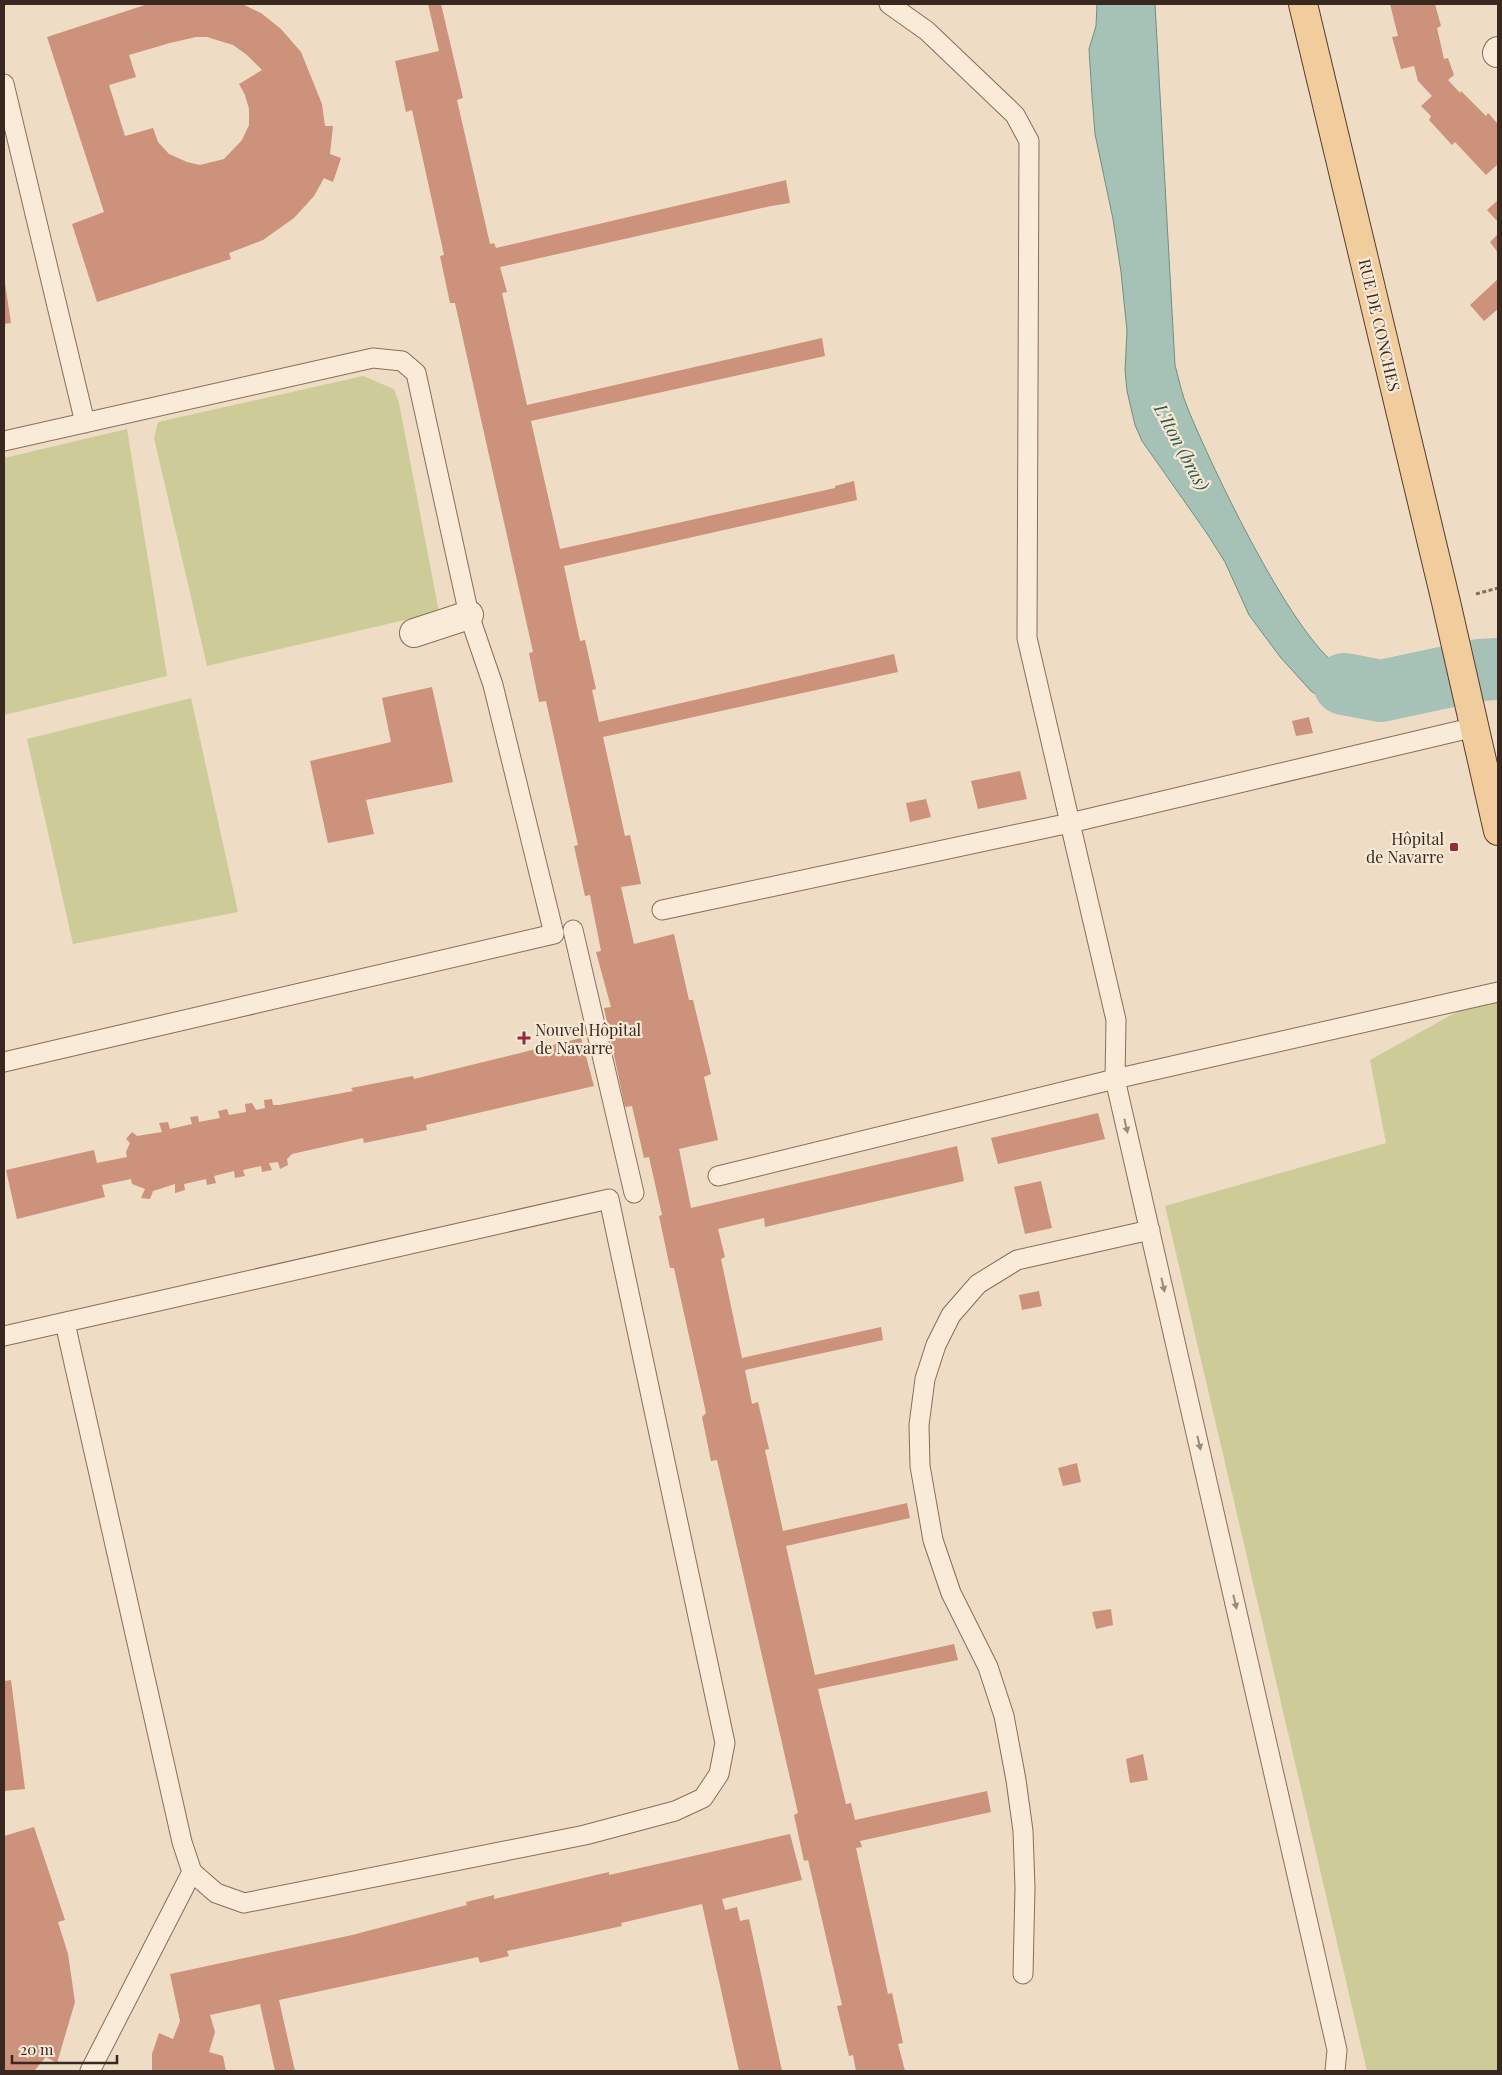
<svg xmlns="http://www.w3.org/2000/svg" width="1502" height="2075" viewBox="0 0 1502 2075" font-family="'Playfair Display',serif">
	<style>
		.green { fill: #cdcc98 }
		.water { fill: #a6c1b6; stroke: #6d9083 }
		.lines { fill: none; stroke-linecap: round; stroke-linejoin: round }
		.river { stroke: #a6c1b6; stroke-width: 62 }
		.building { fill: #cc927b; fill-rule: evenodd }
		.lane-casing { stroke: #896d5b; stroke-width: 21 }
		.street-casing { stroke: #896d5b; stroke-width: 30 }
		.primary-casing { stroke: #573c2f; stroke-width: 30 }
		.path { stroke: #896d5b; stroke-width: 3; stroke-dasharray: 4 2.5; stroke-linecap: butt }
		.lane { stroke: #f9ebd8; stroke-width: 19 }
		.street { stroke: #f9ebd8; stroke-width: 28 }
		.primary { stroke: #f1cc9d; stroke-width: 28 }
		.oneway { fill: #998a7c }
		.poi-dot { fill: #982b3a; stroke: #f6e8d4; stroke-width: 2 }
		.labels { text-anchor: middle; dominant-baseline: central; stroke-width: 4.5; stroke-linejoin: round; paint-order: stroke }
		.street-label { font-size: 16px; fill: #39281f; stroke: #f6e8d4 }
		.poi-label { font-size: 16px; fill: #39281f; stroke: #f6e8d4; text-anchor: end }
		.water-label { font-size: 18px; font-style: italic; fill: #2e5950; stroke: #f6e8d4 }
	</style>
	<rect width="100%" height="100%" fill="#eedcc5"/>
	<path class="green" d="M 363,376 L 394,389 L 399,403 L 439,612 L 207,666 L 154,438 L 158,422 Z
		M 127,429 L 167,676 L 4,715 L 4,458 Z
		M 191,698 L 238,912 L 73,944 L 27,739 Z
		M 1498,989 L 1498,2071 L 1367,2071 L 1165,1206 L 1386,1143 L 1370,1060 Z"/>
	<path class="water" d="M 1097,4 L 1155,4 L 1175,365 C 1179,380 1182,395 1188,409 C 1210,463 1297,649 1346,671 C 1366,680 1403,667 1425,663 L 1432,696 L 1399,705 L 1320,697 L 1311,691 L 1281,658 L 1249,615 L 1225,562 L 1206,532 L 1142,441 L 1135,425 L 1127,391 L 1125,370 L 1127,331 L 1121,272 L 1113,219 L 1095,134 L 1092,96 L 1089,49 L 1096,26 Z
		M 1498,647 L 1498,686 L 1483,687 L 1476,656 Z"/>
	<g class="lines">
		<path class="river" d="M 1344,684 L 1381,691 L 1479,670 L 1498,669"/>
	</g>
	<path class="building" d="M 148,4 L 242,4 L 261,13 L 281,29 L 301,52 L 322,104 L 325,126 L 333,126 L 330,154 L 341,158 L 333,182 L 324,178 L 314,196 L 294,218 L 263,240 L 229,253 L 231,259 L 97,302 L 72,224 L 104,212 L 47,37 ZM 196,37 L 207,37 L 233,45 L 247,55 L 262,70 L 239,84 L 245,95 L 249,109 L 249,125 L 242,140 L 224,159 L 200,165 L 187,162 L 169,154 L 158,142 L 153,128 L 125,136 L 109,85 L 136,77 L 129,55 L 170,43 Z
		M 428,4 L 441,4 L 463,98 L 457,100 L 490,244 L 494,243 L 496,248 L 786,180 L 790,203 L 771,206 L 500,267 L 507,292 L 502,293 L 527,405 L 822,338 L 825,356 L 531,421 L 560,549 L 835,488 L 835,486 L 854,481 L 857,500 L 564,566 L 580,641 L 585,640 L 596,689 L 592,690 L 599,722 L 894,654 L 898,672 L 603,737 L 625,836 L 630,835 L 641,884 L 621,887 L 634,944 L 674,934 L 689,1000 L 693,1000 L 711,1074 L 704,1077 L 718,1140 L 679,1149 L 691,1208 L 957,1146 L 964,1181 L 765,1227 L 764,1218 L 718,1229 L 725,1257 L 721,1259 L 742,1358 L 881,1327 L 883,1340 L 745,1370 L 752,1404 L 758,1402 L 769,1449 L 765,1450 L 783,1531 L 907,1503 L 910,1518 L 786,1546 L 815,1675 L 954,1644 L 958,1660 L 818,1689 L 846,1804 L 851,1803 L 855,1820 L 987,1791 L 991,1812 L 860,1841 L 862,1847 L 856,1848 L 888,1994 L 892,1993 L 903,2043 L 898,2044 L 905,2071 L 856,2071 L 853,2055 L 849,2056 L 837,2006 L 842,2005 L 808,1860 L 804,1861 L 794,1815 L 798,1813 L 717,1460 L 711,1461 L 702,1417 L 706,1413 L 674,1268 L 670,1268 L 659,1216 L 662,1215 L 649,1157 L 644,1158 L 632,1106 L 625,1107 L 604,1008 L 611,1007 L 596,952 L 601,951 L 590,895 L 585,896 L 574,846 L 578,845 L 546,701 L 539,702 L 529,653 L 533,652 L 455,303 L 450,303 L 440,256 L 444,255 L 412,110 L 406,112 L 395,61 L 439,51 Z
		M 1390,4 L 1435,4 L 1441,26 L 1437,28 L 1444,59 L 1448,58 L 1454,75 L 1448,80 L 1460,93 L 1461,91 L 1486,116 L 1488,113 L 1498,124 L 1498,164 L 1486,175 L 1455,142 L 1452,145 L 1429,120 L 1431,116 L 1421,106 L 1432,96 L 1418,81 L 1414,66 L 1401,69 L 1392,37 L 1398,36 Z
		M 1498,200 L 1498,222 L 1487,210 Z
		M 1498,234 L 1498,253 L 1490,242 Z
		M 4,277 L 11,323 L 4,324 Z
		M 1498,279 L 1498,309 L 1484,321 L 1470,305 Z
		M 432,687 L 453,782 L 366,800 L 374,834 L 328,843 L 310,761 L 391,742 L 382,698 Z
		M 1309,717 L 1313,733 L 1296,736 L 1292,721 Z
		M 1020,771 L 1027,799 L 978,809 L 971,781 Z
		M 926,799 L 931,817 L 910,822 L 906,803 Z
		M 581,1038 L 594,1086 L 426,1125 L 427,1130 L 364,1143 L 363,1138 L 292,1154 L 287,1159 L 288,1165 L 280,1169 L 278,1162 L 269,1163 L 272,1170 L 262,1172 L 261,1166 L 243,1170 L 245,1176 L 235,1178 L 234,1171 L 214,1176 L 216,1183 L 207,1185 L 206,1179 L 184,1184 L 185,1190 L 175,1193 L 175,1184 L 153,1191 L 150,1199 L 141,1198 L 145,1189 L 132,1184 L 131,1179 L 102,1185 L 105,1197 L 17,1219 L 6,1170 L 94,1150 L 97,1163 L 127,1157 L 126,1152 L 130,1143 L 126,1139 L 132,1132 L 137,1136 L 162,1132 L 159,1123 L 168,1122 L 170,1129 L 192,1124 L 190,1117 L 198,1116 L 199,1122 L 220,1118 L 218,1111 L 227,1109 L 229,1115 L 246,1112 L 245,1104 L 252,1103 L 256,1110 L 265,1108 L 264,1100 L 272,1099 L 273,1105 L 279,1105 L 353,1091 L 351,1088 L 413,1076 L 414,1079 Z
		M 1098,1113 L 1105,1139 L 998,1164 L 991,1138 Z
		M 1041,1181 L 1052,1228 L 1025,1234 L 1014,1187 Z
		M 1039,1291 L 1042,1306 L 1022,1310 L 1019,1295 Z
		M 1077,1463 L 1081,1482 L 1063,1486 L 1058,1468 Z
		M 1111,1609 L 1113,1625 L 1096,1629 L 1092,1612 Z
		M 11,1680 L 25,1789 L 4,1791 L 4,1681 Z
		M 1143,1754 L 1148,1780 L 1130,1783 L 1126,1759 Z
		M 34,1827 L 65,1920 L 58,1922 L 68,1954 L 75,2002 L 57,2063 L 46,2057 L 34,2071 L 4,2071 L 4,1836 Z
		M 790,1834 L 802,1880 L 722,1899 L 725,1910 L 737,1907 L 740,1921 L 749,1919 L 782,2071 L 739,2071 L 702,1904 L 621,1923 L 622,1926 L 507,1951 L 509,1956 L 480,1963 L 478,1957 L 279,2000 L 295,2071 L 275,2071 L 260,2004 L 210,2015 L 215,2032 L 209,2052 L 223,2056 L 226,2071 L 152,2071 L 152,2054 L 159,2033 L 173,2039 L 180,2021 L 170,1974 L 352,1935 L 467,1905 L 466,1902 L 494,1895 L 494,1899 L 609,1872 L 609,1875 Z"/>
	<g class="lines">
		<g class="lane-casing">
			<path id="lane" d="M 4,84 L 85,423
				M 4,441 L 373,358 L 402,361 L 416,373 L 469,615 L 493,685 L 554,934 L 4,1062
				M 1475,727 L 1070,823 L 1116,1020 L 1115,1079 L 1498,992
				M 662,910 L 1070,823 L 1027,638 L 1029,141 L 1015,115 L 927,31 L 889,4
				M 573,930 L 634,1193
				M 718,1176 L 1115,1079 L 1337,2050 L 1335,2071
				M 4,1336 L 609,1199 L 725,1743 L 719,1774 L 703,1798 L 675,1811 L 585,1835 L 244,1903 L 216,1893 L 192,1872 L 182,1842 L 65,1323
				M 1023,1974 L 1025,1888 L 1023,1831 L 1016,1780 L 1004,1716 L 988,1667 L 951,1593 L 933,1540 L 920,1466 L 919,1425 L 925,1379 L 936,1345 L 951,1315 L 978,1284 L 1017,1260 L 1150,1230
				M 90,2071 L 192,1872"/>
		</g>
		<g class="street-casing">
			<path id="street" d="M 1497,53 L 1498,51
				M 414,633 L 469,615"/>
		</g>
		<g class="primary-casing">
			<path id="primary" d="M 1303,4 L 1446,602 L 1498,831"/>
		</g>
		<path class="path" d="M 1476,594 L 1498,588"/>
		<use href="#lane" class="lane"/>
		<use href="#street" class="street"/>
		<use href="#primary" class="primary"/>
	</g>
	<defs><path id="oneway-solid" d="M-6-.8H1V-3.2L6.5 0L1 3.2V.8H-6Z" transform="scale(1.25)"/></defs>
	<g class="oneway">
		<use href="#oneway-solid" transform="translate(1126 1126) rotate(77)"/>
		<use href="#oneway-solid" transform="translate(1163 1285) rotate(77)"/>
		<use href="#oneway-solid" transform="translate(1199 1443) rotate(77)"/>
		<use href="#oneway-solid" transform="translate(1235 1602) rotate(77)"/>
	</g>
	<g class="poi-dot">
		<rect x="1449" y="842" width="10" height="10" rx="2.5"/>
		<path d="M521.5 1030.5h5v5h5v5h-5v5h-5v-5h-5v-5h5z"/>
	</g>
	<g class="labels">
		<g class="street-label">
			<text transform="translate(1380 325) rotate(77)">RUE DE CONCHES</text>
		</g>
		<g class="poi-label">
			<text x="1444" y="838">Hôpital<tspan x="1444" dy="18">de Navarre</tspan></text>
			<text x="535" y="1029" text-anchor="start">Nouvel Hôpital<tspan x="535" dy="18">de Navarre</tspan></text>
		</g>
		<g class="water-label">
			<text transform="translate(1182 447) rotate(62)">L'Iton (bras)</text>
		</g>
	</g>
	<rect width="1502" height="2075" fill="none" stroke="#39281f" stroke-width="10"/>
	<path d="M12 2055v8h105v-8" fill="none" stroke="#39281f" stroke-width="2.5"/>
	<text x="20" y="2055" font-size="15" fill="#39281f" stroke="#f6e8d4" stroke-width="4" paint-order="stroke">20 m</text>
</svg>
